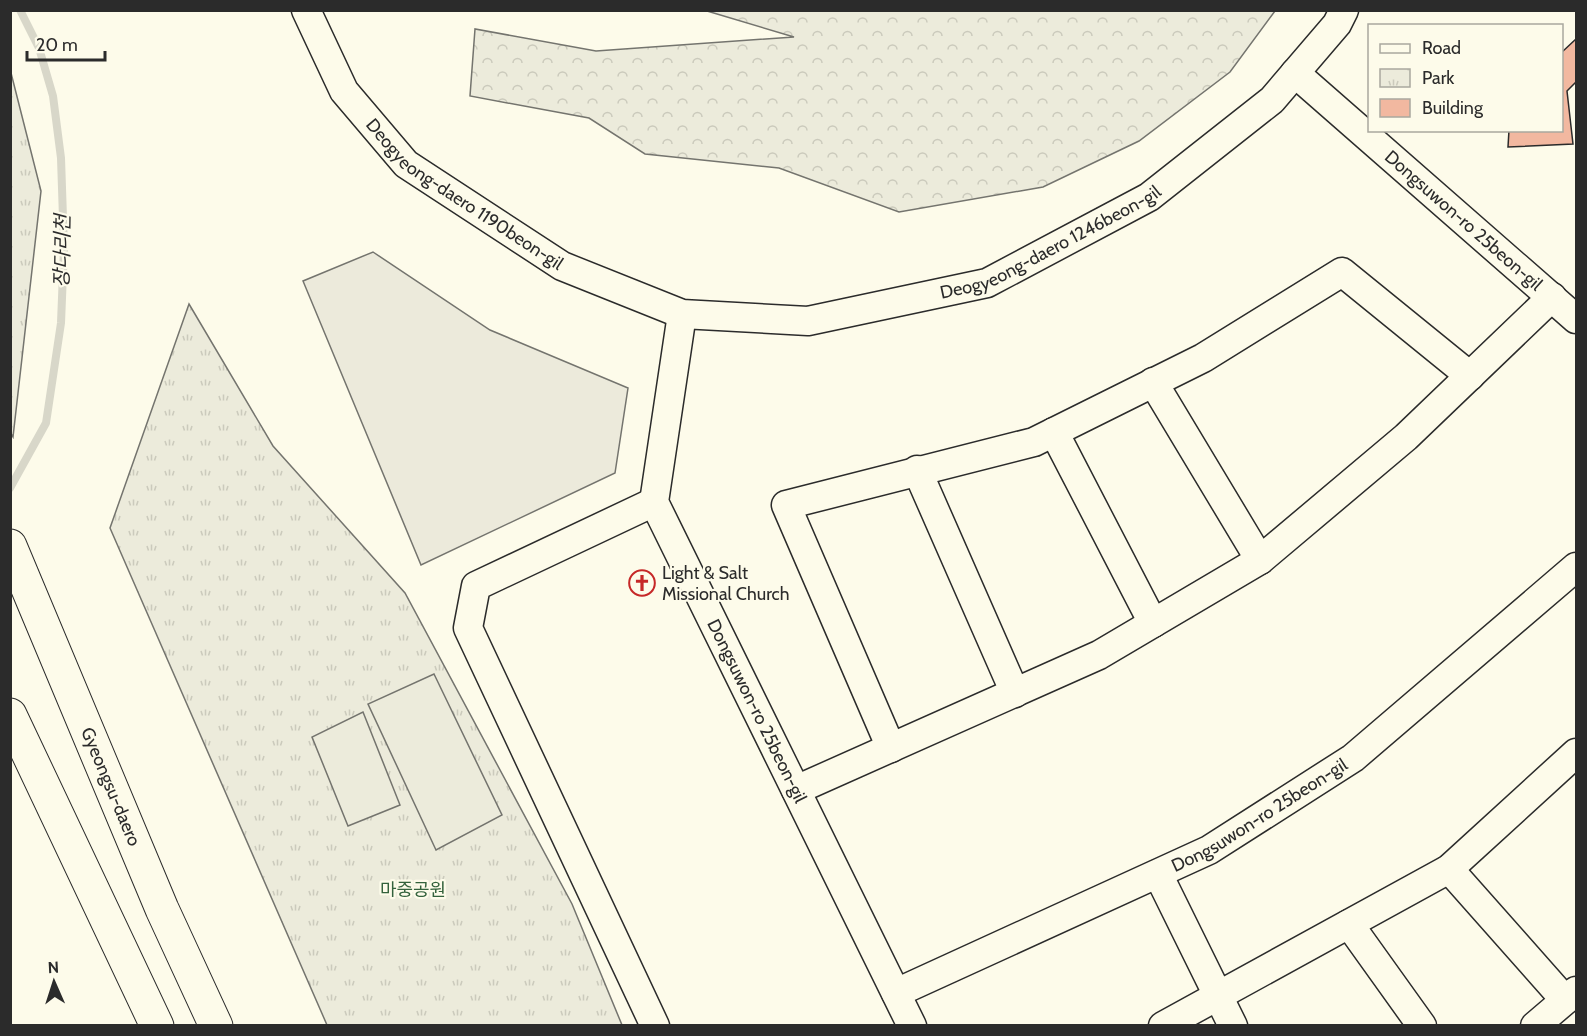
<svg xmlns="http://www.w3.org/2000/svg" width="1587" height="1036" viewBox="0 0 1587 1036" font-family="Cabin,'Noto Sans KR',sans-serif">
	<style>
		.forest { fill: url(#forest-crowns); stroke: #74746e; stroke-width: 1.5 }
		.park { fill: url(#park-tufts); stroke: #74746e; stroke-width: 1.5 }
		.garden { fill: #ecebdb; stroke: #74746e; stroke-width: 1.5 }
		.parking { fill: #eceadb; stroke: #74746e; stroke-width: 1.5 }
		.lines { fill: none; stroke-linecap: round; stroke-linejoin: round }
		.stream { stroke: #d8d7c9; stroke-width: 8 }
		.building { fill: #f2b8a0; stroke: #2b2b2b; stroke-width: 1.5 }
		.minor-casing { stroke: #2b2b2b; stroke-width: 31 }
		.major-casing { stroke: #2b2b2b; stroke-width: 35 }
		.minor { stroke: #fdfbea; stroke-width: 28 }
		.major { stroke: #fdfbea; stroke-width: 33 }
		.labels { text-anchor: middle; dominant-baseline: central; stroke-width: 4.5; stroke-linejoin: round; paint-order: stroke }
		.street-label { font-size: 18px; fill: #2b2b2b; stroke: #fdfbea }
		.poi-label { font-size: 18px; fill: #2b2b2b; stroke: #fdfbea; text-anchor: start }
		.park-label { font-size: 18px; fill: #34623c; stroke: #fdfbea }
		.water-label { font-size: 20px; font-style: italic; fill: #2b2b2b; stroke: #fdfbea }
	</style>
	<defs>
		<pattern id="forest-crowns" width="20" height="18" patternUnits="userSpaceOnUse" patternTransform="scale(1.5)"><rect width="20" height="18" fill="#ecebdb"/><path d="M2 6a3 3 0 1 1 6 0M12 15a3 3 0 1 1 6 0" fill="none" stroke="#cbcabc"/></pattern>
		<pattern id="park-tufts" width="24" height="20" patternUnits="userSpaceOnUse" patternTransform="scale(1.5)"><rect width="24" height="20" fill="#ecebdb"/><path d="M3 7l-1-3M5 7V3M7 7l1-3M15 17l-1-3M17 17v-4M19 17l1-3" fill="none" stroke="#cbcabc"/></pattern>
	</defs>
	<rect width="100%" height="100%" fill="#fdfbea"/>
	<path class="forest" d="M 707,11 L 1275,10 L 1275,11 L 1230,72 L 1139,141 L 1043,187 L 899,212 L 779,168 L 645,154 L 589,118 L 470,96 L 475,29 L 596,51 L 794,37 Z"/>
	<path class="park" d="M 10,69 L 41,191 L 13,437 L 10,432 Z
		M 189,304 L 273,446 L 405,593 L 572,904 L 622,1025 L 327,1025 L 110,528 Z"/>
	<path class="garden" d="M 434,674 L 502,815 L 436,850 L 368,704 Z
		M 363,712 L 400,805 L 348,826 L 312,737 Z"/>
	<path class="parking" d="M 373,252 L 490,330 L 628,388 L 615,473 L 421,565 L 303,281 Z"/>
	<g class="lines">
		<path class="stream" d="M 10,488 L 46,423 L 61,323 L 64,248 L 61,158 L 53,96 L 39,48 L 20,10"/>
	</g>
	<path class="building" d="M 1576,39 L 1576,82 L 1567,91 L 1573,144 L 1508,147 L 1509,130 L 1562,130 L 1562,52 Z"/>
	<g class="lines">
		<g class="minor-casing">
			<g id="minor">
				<path id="s1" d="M 306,10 L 344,91 L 406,164 L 562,266 L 682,314 L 808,321 L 987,283 L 1149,197 L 1272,100 L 1337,24 L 1344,10"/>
				<path id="s2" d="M 1295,73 L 1576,319"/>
				<path id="s3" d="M 682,314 L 654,502 L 912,1026"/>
				<path d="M 1153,382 L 1260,560"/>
				<path d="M 1054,432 L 1153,623"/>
				<path d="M 917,470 L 1015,693"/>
				<path d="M 654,502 L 476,586 L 468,628 L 655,1026"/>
				<path d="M 891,748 L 786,505 L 1034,442 L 1203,358 L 1342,272 L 1470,376"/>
				<path d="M 796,790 L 1099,655 L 1260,560 L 1406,437 L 1552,297"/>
				<path d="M 1449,869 L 1565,1000"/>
				<path d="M 1158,874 L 1233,1026"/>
				<path d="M 1349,924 L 1422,1026"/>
				<path id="s4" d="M 896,993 L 1209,850 L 1353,758 L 1576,567"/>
				<path d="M 1163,1026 L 1449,869 L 1576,753"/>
				<path d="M 1535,1026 L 1576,991"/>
			</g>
		</g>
		<g class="major-casing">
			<g id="major">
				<path id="s5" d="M 10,546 L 162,909 L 216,1026"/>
				<path d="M 10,715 L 157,1026"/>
			</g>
		</g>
		<use href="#minor" class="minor"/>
		<use href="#major" class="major"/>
	</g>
	<defs>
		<g id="church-ring" transform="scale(1.35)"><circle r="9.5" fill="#fdfbea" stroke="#c62828" stroke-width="1.5"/><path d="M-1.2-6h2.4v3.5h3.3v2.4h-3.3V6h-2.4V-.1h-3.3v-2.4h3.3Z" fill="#c62828"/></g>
	</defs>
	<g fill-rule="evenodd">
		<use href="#church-ring" x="642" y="583"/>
	</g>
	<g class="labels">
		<g class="street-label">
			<text stroke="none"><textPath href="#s1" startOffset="250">Deogyeong-daero 1190beon-gil</textPath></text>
			<text stroke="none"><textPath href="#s2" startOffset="224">Dongsuwon-ro 25beon-gil</textPath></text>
			<text stroke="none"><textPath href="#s1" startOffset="884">Deogyeong-daero 1246beon-gil</textPath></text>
			<text stroke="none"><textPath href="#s3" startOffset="423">Dongsuwon-ro 25beon-gil</textPath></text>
			<text stroke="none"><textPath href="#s5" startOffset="261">Gyeongsu-daero</textPath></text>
			<text stroke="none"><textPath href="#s4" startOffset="405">Dongsuwon-ro 25beon-gil</textPath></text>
		</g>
		<g class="poi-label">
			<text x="662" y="573">Light &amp; Salt<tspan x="662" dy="21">Missional Church</tspan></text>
		</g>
		<g class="park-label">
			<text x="413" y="890">마중공원</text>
		</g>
		<g class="water-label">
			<text transform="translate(62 251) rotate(-89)">장다리천</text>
		</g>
	</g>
	<rect width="1587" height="1036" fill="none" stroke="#2b2b2b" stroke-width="24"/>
	<rect x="1368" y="24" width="195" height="108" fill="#fdfbea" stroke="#a9a89e" stroke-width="1.5"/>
	<rect x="1380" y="44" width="30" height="9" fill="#fdfbea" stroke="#a9a89e" stroke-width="1.5"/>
	<text x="1422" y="54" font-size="18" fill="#2b2b2b">Road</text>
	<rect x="1380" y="69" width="30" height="18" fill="url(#park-tufts)" stroke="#a9a89e" stroke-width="1.5"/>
	<text x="1422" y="84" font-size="18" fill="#2b2b2b">Park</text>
	<rect x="1380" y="99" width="30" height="18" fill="#f2b8a0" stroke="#a9a89e" stroke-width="1.5"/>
	<text x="1422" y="114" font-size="18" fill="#2b2b2b">Building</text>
	<g transform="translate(54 982) rotate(357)" stroke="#fdfbea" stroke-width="4.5" paint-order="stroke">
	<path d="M0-4.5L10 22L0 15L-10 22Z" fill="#2b2b2b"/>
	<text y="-9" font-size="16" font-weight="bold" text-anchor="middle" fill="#2b2b2b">N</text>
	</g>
	<path d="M27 51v9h78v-9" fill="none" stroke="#2b2b2b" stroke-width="3"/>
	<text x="36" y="51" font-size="18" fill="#2b2b2b" stroke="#fdfbea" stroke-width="4.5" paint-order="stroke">20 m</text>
</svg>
